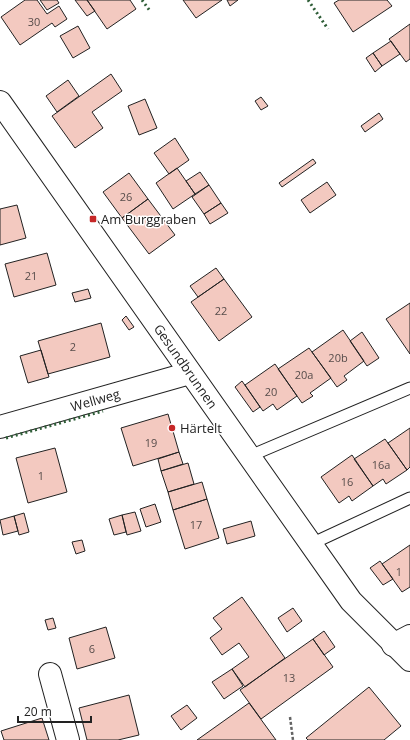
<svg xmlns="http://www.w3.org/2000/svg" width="410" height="740" viewBox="0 0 410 740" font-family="'Open Sans',sans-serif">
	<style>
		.building { fill: #f3c9c0; stroke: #222 }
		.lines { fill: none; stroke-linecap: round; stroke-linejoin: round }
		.service-casing { stroke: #222; stroke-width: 13 }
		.minor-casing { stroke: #222; stroke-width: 24 }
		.tertiary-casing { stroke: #222; stroke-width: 24 }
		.path { stroke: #646464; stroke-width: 2.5; stroke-dasharray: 3 2; stroke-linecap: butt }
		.service { stroke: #fff; stroke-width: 11 }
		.minor { stroke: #fff; stroke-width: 22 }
		.tertiary { stroke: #fff; stroke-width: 22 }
		.hedge { stroke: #2f5e38; stroke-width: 3; stroke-dasharray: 2 3; stroke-linecap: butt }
		.poi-dot { fill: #c62828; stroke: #fff; stroke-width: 1.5 }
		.labels { text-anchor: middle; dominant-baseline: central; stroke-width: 3; stroke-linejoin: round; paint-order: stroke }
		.number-label { font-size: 11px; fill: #564c4a }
		.poi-label { font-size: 13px; fill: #222; stroke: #fff; text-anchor: start }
		.street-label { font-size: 13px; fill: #222; stroke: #fff }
	</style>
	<rect width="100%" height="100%" fill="#fff"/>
	<path class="building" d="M 25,0 L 37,0 L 47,14 L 59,6 L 67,19 L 55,27 L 52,23 L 20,45 L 1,17 Z
		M 40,0 L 57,0 L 59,3 L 47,10 Z
		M 75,0 L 87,0 L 95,11 L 87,16 Z
		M 87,0 L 130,0 L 136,9 L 107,29 Z
		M 183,0 L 222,0 L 196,18 Z
		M 227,0 L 238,0 L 230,6 Z
		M 339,0 L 387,0 L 392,6 L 353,32 L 334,3 Z
		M 410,24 L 410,59 L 406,62 L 389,39 Z
		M 78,26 L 90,48 L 73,58 L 60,36 Z
		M 391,41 L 400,54 L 382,66 L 373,53 Z
		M 373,53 L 382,66 L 375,72 L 366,58 Z
		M 111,74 L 122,91 L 92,112 L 103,128 L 75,148 L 52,116 Z
		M 68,80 L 79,96 L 57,112 L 46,96 Z
		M 261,97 L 268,106 L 261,110 L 255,101 Z
		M 145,99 L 157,128 L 139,135 L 128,106 Z
		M 379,113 L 383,119 L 365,132 L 361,126 Z
		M 175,138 L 189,160 L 169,174 L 154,153 Z
		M 313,159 L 316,163 L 282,187 L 279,183 Z
		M 177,168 L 195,194 L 173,209 L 156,183 Z
		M 200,172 L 209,185 L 195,194 L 186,181 Z
		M 129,173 L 148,199 L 122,218 L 103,192 Z
		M 327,182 L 336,195 L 310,213 L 301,200 Z
		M 209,185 L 221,203 L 204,214 L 192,197 Z
		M 148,199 L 175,235 L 149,254 L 122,218 Z
		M 221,203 L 228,213 L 210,224 L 204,214 Z
		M 17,205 L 26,238 L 0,245 L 0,209 Z
		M 47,253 L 56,285 L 14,297 L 5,264 Z
		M 216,268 L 224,279 L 198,297 L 190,286 Z
		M 224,279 L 252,317 L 219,341 L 191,302 Z
		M 88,289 L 91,298 L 75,302 L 72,293 Z
		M 410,303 L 410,354 L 386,319 Z
		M 126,316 L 134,327 L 129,330 L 122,320 Z
		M 101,323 L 110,357 L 48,374 L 38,341 Z
		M 343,330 L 364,361 L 344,376 L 347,380 L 337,387 L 312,352 Z
		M 362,332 L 379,358 L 367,366 L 350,341 Z
		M 309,348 L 331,378 L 310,393 L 313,396 L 302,403 L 278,369 Z
		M 41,350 L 49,377 L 28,383 L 20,356 Z
		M 275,364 L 297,396 L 277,410 L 273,404 L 263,411 L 245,385 Z
		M 242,381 L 260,407 L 253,412 L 235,387 Z
		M 168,414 L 179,452 L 133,466 L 121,428 Z
		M 410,428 L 410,467 L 407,470 L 388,443 Z
		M 385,439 L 407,470 L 386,484 L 383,479 L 373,486 L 354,459 Z
		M 55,448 L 67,492 L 28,503 L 16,458 Z
		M 179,452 L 183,464 L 161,471 L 158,459 Z
		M 352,455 L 373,486 L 352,501 L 349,496 L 339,503 L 321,477 Z
		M 188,463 L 194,484 L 168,492 L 161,471 Z
		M 202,482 L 207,499 L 173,510 L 168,492 Z
		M 207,499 L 219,538 L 185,549 L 173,510 Z
		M 155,504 L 161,522 L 146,527 L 140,509 Z
		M 135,512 L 141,531 L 127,535 L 122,515 Z
		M 24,513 L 29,532 L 19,535 L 14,516 Z
		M 122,515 L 126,532 L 114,535 L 109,519 Z
		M 14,516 L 18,531 L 3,535 L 0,520 Z
		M 251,521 L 255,536 L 227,544 L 223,529 Z
		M 82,540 L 85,551 L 76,554 L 72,542 Z
		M 410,545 L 410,587 L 402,592 L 382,564 Z
		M 380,561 L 393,579 L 383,585 L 370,568 Z
		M 242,597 L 285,658 L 245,687 L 232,669 L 249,657 L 239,643 L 222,655 L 210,638 L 222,629 L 213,618 Z
		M 293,608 L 302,621 L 287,632 L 278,618 Z
		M 53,618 L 56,628 L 48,630 L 45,620 Z
		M 106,627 L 115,658 L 77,669 L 69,638 Z
		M 324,631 L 335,647 L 324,655 L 313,639 Z
		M 313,639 L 333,667 L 261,719 L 240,690 Z
		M 232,669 L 243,686 L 224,699 L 212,682 Z
		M 369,687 L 401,726 L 384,740 L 308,740 L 306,738 Z
		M 129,695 L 139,735 L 118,740 L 87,740 L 79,708 Z
		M 249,703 L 276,740 L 197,740 Z
		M 187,705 L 197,718 L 181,730 L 171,716 Z
		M 42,718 L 49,740 L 4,740 L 1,731 Z"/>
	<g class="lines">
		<g class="service-casing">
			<path id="service" d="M 250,456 L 410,388
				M 311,544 L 410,498"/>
		</g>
		<g class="minor-casing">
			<g id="minor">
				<path id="s1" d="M 0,427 L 190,373"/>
				<path d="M 393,645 L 410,636"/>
				<path d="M 50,674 L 68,740"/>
			</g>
		</g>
		<g class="tertiary-casing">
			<g id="tertiary">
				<path id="s2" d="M 0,102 L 351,601 L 410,660"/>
			</g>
		</g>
		<path class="path" d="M 290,717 L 293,740"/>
		<use href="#service" class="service"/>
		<use href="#minor" class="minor"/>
		<use href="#tertiary" class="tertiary"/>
		<path class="hedge" d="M 142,0 L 150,11
			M 308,0 L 328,29
			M 6,438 L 103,411"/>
	</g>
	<g class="poi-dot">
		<rect x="89" y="215" width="8" height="8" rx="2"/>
		<circle cx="172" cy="428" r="4"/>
	</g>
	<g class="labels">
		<g class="number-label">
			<text x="34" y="21">30</text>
			<text x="126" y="196">26</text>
			<text x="31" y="275">21</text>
			<text x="221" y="310">22</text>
			<text x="73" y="346">2</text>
			<text x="338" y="357">20b</text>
			<text x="304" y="374">20a</text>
			<text x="271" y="391">20</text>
			<text x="151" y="442">19</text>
			<text x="381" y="464">16a</text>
			<text x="41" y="475">1</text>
			<text x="347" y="481">16</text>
			<text x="196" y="524">17</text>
			<text x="399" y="571">1</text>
			<text x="92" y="648">6</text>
			<text x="289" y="677">13</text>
		</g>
		<g class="poi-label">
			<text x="101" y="219">Am Burggraben</text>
			<text x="180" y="428">Härtelt</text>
		</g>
		<g class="street-label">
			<text stroke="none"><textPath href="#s2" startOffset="323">Gesundbrunnen</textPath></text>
			<text stroke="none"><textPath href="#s1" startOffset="99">Wellweg</textPath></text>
		</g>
	</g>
	<path d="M18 716v6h73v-6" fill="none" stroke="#222222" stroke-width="2"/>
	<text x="24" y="716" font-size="12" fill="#222222" stroke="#ffffff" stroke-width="3" paint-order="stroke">20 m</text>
</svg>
